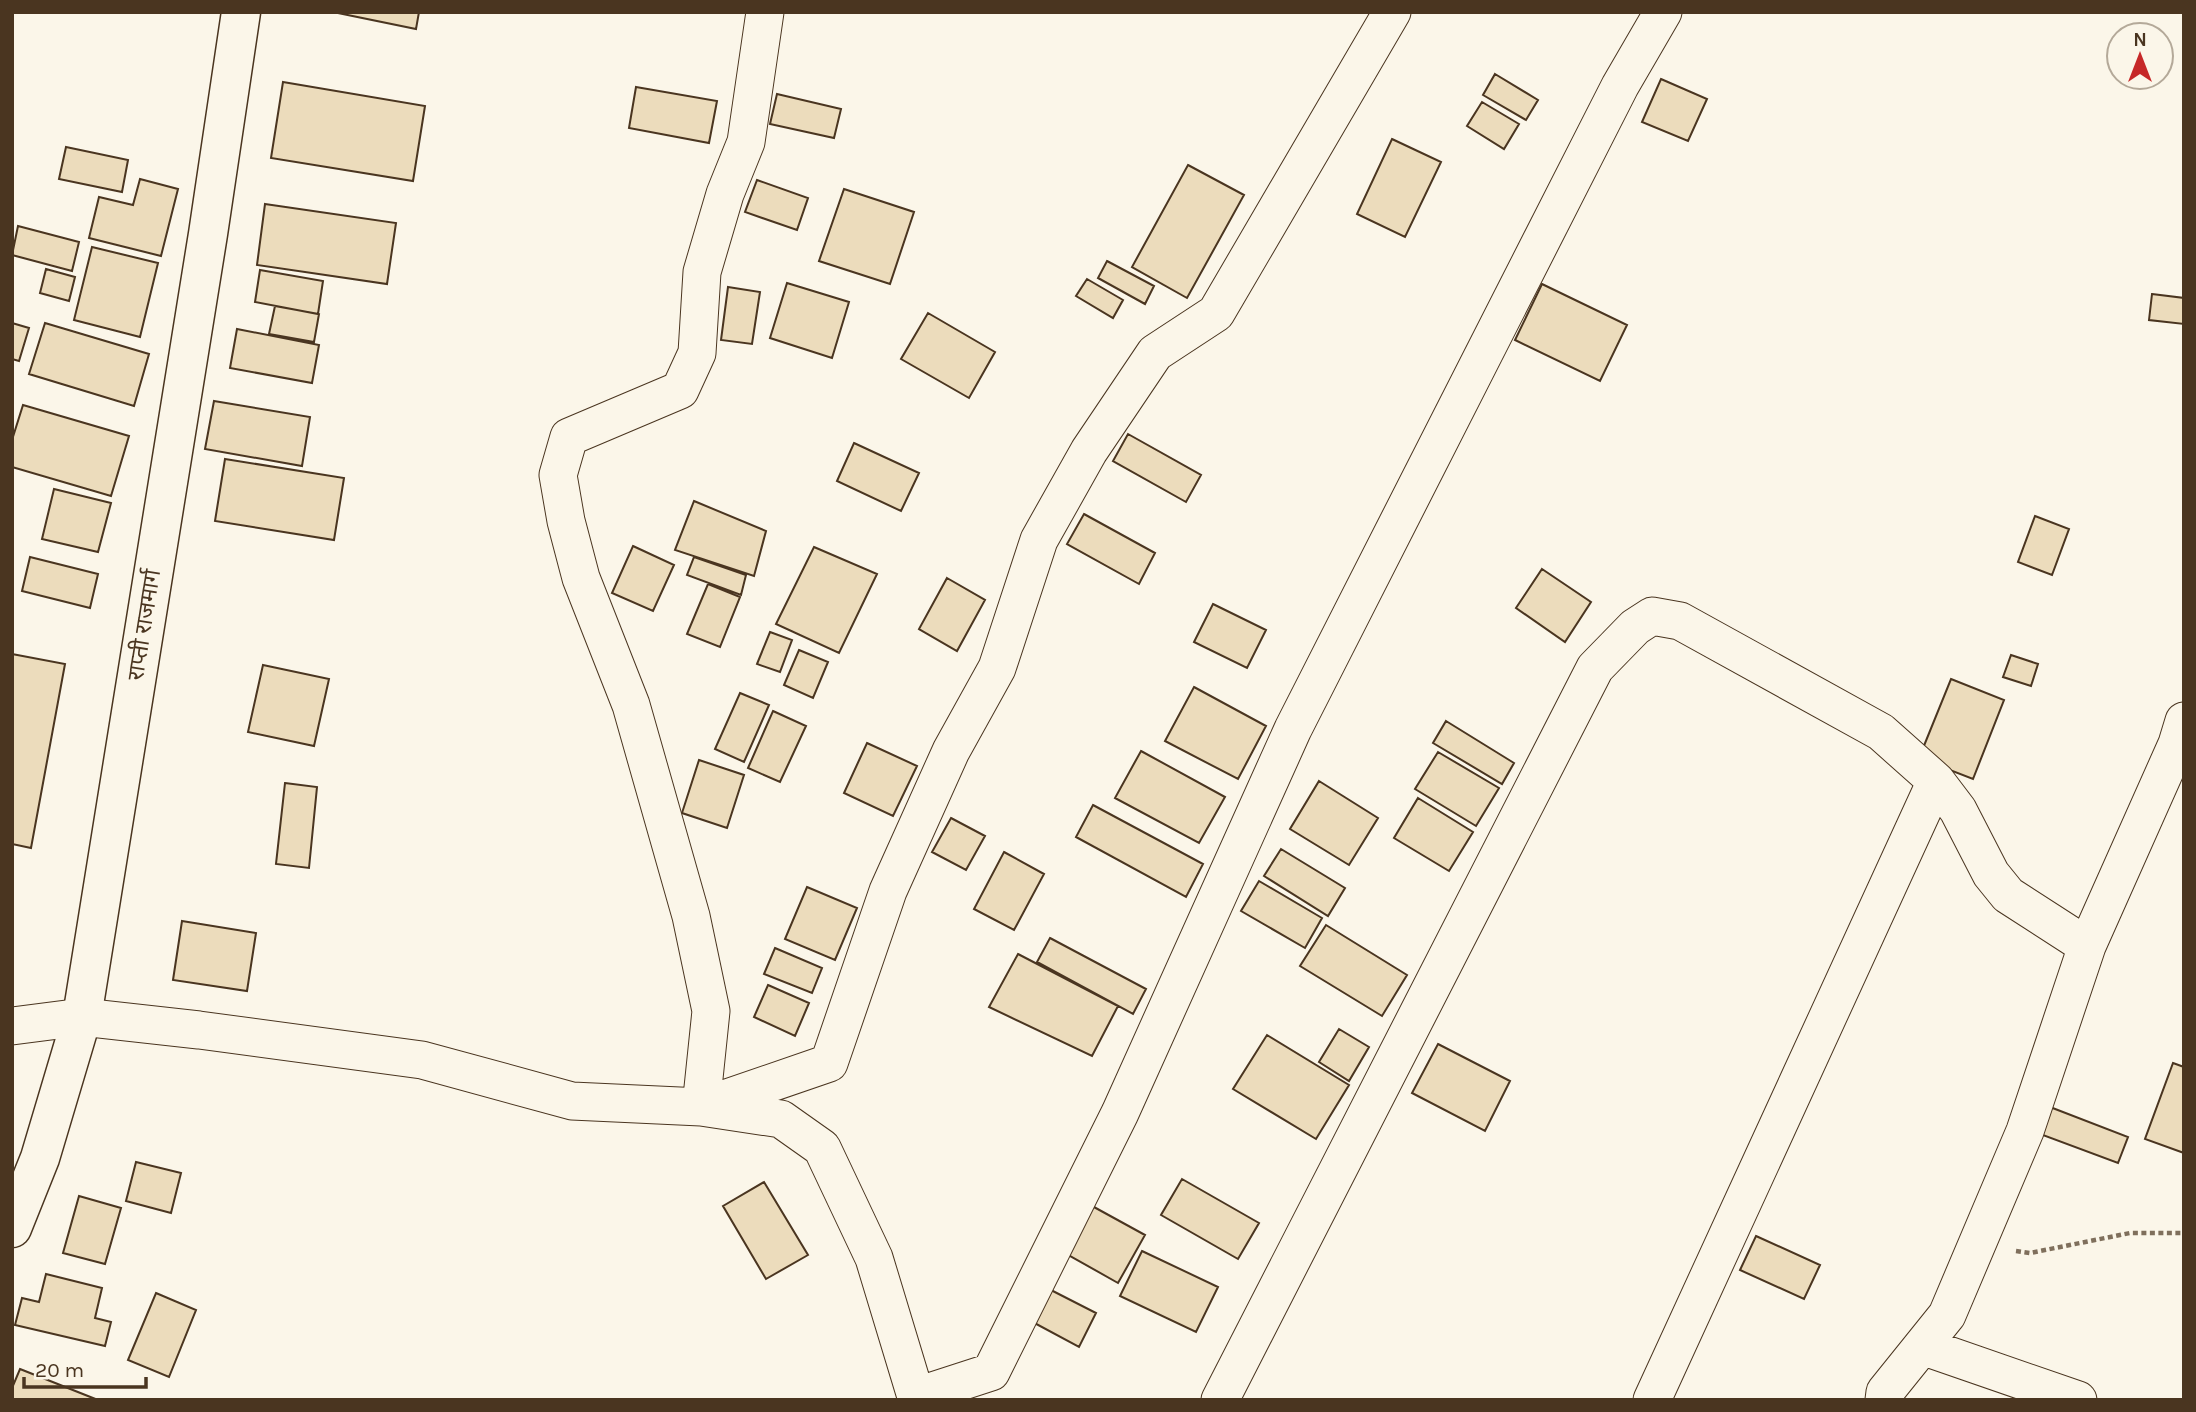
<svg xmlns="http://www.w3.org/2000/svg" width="2196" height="1412" viewBox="0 0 2196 1412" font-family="Karla,'Noto Sans Devanagari',sans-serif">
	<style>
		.building { fill: #ecdcbc; stroke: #4a3520; stroke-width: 2 }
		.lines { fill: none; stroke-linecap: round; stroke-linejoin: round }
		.street-casing { stroke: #4a3520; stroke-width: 39 }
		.primary-casing { stroke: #4a3520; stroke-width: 41 }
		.path { stroke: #7f6f5c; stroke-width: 4.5; stroke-dasharray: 5 3.5; stroke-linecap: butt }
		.street { stroke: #fbf6e9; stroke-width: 37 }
		.primary { stroke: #fbf6e9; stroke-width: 38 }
		.labels { text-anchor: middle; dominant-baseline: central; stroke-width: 5; stroke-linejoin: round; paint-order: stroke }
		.street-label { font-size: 23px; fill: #4a3520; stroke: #fbf6e9 }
	</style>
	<rect width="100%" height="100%" fill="#fbf6e9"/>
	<path class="building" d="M 333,12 L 419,12 L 416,29 Z
		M 1495,74 L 1538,100 L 1526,120 L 1483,95 Z
		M 1661,79 L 1707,99 L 1688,141 L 1642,122 Z
		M 283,82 L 425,106 L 413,181 L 271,158 Z
		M 636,87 L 717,101 L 709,143 L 629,128 Z
		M 777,94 L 841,109 L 834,138 L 770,124 Z
		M 1482,102 L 1519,124 L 1504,149 L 1467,126 Z
		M 1392,139 L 1441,162 L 1405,237 L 1357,214 Z
		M 66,147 L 128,160 L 122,192 L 59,179 Z
		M 1188,165 L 1244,195 L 1187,298 L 1132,267 Z
		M 140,179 L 178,189 L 161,256 L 89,238 L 99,197 L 133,205 Z
		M 757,180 L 808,198 L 797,230 L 745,212 Z
		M 844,189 L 914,212 L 890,284 L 819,261 Z
		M 265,204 L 396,223 L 387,284 L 257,265 Z
		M 18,226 L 79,242 L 72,271 L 12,255 Z
		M 92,247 L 158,263 L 140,337 L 74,320 Z
		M 1107,261 L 1154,286 L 1145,304 L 1098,278 Z
		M 46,269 L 75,277 L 69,301 L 40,293 Z
		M 260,270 L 323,281 L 318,314 L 255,302 Z
		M 1087,279 L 1123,300 L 1113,318 L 1076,296 Z
		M 787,283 L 849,302 L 832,358 L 770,338 Z
		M 1542,284 L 1627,325 L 1600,381 L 1515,340 Z
		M 728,287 L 760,292 L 752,344 L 721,340 Z
		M 2152,294 L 2184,298 L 2184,324 L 2149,320 Z
		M 275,306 L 319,314 L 314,342 L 269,334 Z
		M 928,313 L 995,352 L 969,398 L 901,359 Z
		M 12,323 L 29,328 L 19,361 L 12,359 Z
		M 45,323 L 149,354 L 134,406 L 29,374 Z
		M 237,329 L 319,345 L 312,383 L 230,368 Z
		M 214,401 L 310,417 L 302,466 L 205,449 Z
		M 23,405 L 129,436 L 111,496 L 12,467 L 12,440 Z
		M 1128,434 L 1201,475 L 1186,502 L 1113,461 Z
		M 854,443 L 919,473 L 901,511 L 837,481 Z
		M 225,459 L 344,478 L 334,540 L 215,521 Z
		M 54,489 L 111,503 L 98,552 L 42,539 Z
		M 694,501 L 766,531 L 754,576 L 675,550 Z
		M 1084,514 L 1155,553 L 1139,584 L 1067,544 Z
		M 2035,516 L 2069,529 L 2052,575 L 2018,562 Z
		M 633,546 L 674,565 L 653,611 L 612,593 Z
		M 814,547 L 877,574 L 839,653 L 776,624 Z
		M 30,557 L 98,574 L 90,608 L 22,591 Z
		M 694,557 L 746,575 L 741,595 L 687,575 Z
		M 1542,569 L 1591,602 L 1565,642 L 1516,608 Z
		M 947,578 L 985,600 L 957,651 L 919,629 Z
		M 708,584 L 740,597 L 720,647 L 687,634 Z
		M 1213,604 L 1266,630 L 1247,668 L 1194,642 Z
		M 770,632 L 792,640 L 780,672 L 757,664 Z
		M 799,650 L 828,662 L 813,698 L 784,685 Z
		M 12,654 L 65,664 L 31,848 L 12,844 Z
		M 2011,655 L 2038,664 L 2031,686 L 2003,677 Z
		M 263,665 L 329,679 L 314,746 L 248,732 Z
		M 1951,679 L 2004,700 L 1973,779 L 1919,758 Z
		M 1194,687 L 1266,726 L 1238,779 L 1165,741 Z
		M 740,693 L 769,705 L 744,762 L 715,749 Z
		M 773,711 L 806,726 L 780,782 L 748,768 Z
		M 1446,721 L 1514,763 L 1502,784 L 1433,743 Z
		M 867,743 L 917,766 L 893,816 L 844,793 Z
		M 1141,751 L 1225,797 L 1199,843 L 1115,798 Z
		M 1438,752 L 1499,788 L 1476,826 L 1415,789 Z
		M 699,760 L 744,775 L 727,828 L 682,813 Z
		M 1319,781 L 1378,818 L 1349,865 L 1290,829 Z
		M 285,783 L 317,787 L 309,868 L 276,864 Z
		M 1418,798 L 1473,832 L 1449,871 L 1394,838 Z
		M 1093,805 L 1203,864 L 1186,897 L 1076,837 Z
		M 951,818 L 985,836 L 966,870 L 932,852 Z
		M 1281,849 L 1345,888 L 1328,916 L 1264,876 Z
		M 1004,852 L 1044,874 L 1014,930 L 974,909 Z
		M 1259,881 L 1322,918 L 1305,948 L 1241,911 Z
		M 807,887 L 857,908 L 835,960 L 785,939 Z
		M 182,921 L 256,933 L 247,991 L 173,980 Z
		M 1326,925 L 1407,975 L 1382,1016 L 1300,966 Z
		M 1050,938 L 1146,989 L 1133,1014 L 1037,962 Z
		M 775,948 L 822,968 L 812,993 L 764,974 Z
		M 1018,954 L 1118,1006 L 1092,1056 L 989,1007 Z
		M 768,985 L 809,1003 L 795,1036 L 754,1017 Z
		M 1339,1029 L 1369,1047 L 1349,1081 L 1319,1062 Z
		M 1267,1035 L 1349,1085 L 1316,1139 L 1233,1089 Z
		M 1438,1044 L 1510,1081 L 1485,1131 L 1412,1093 Z
		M 2173,1063 L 2184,1067 L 2184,1153 L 2145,1139 Z
		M 2050,1107 L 2128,1137 L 2118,1163 L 2040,1134 Z
		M 136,1162 L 181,1173 L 171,1213 L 126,1201 Z
		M 1182,1179 L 1259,1223 L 1238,1259 L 1161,1215 Z
		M 764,1182 L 808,1255 L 766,1279 L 723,1206 Z
		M 79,1196 L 121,1208 L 105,1264 L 63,1253 Z
		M 1083,1201 L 1145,1235 L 1118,1283 L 1056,1248 Z
		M 1756,1236 L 1820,1265 L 1804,1299 L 1740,1270 Z
		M 1142,1251 L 1218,1287 L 1196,1332 L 1120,1296 Z
		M 46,1274 L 102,1288 L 95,1318 L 111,1322 L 105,1346 L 15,1325 L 22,1298 L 39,1302 Z
		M 1045,1287 L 1096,1313 L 1079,1347 L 1027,1319 Z
		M 156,1293 L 196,1310 L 169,1377 L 128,1360 Z
		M 20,1369 L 98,1400 L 12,1400 L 12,1388 Z"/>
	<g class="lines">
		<g class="street-casing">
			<path id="street" d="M 765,12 L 746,142 L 725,194 L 702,272 L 697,353 L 680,390 L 569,437 L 558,475 L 566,521 L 581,578 L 631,705 L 691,916 L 711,1011 L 701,1107 L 829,1063 L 888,891 L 951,751 L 997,668 L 1039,540 L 1089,451 L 1155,353 L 1216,313 L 1392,12
				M 12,1026 L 82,1017 L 199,1030 L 422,1060 L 572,1101 L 701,1107 L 781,1119 L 822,1148 L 874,1258 L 917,1400
				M 1922,1346 L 2078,1400
				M 921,1400 L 917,1396 L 991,1372 L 1120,1113 L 1293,729 L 1620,86 L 1663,12
				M 1220,1400 L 1595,668 L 1635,627 L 1652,616 L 1680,621 L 1881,732 L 1936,781 L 1958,810 L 1991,874 L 2008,895 L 2087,946
				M 1652,1400 L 1936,781
				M 1884,1400 L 1885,1392 L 1947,1315 L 2025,1131 L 2087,946 L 2177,744 L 2184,721"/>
		</g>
		<g class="primary-casing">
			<path id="primary" d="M 12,1228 L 40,1158 L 82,1017 L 208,234 L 241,12"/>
		</g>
		<path class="path" d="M 2016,1251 L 2030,1253 L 2130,1233 L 2184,1233"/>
		<use href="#street" class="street"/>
		<use href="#primary" class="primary"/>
	</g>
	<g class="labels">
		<g class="street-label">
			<text transform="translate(144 625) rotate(-81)">राप्ती राजमार्ग</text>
		</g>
	</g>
	<rect width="2196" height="1412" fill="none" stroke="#4a3520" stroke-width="28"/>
	<g transform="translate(2140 56)"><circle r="33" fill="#fbf6e9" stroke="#b4a999" stroke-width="2"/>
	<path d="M0-5L12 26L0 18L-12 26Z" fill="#c62828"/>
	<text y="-10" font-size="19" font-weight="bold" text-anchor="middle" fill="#4a3520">N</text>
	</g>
	<path d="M24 1377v10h122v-10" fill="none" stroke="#4a3520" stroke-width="3.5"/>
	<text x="35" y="1377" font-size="21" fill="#4a3520" stroke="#fbf6e9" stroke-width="5" paint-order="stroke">20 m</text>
</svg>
